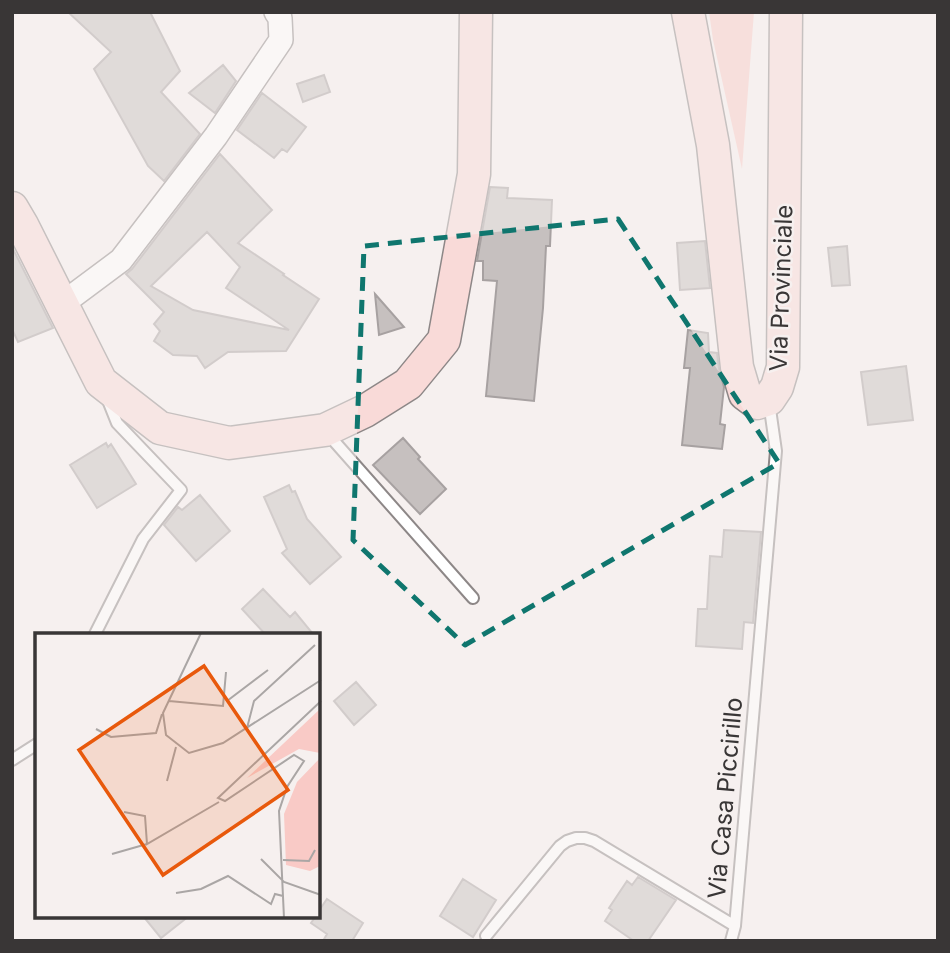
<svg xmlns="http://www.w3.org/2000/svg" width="950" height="953" viewBox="0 0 950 953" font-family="Inter,sans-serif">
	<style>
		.green { fill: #f9cac6 }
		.building { fill: #c6c0bf; stroke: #a7a1a1; stroke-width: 2; fill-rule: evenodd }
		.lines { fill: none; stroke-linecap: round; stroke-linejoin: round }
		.lane-casing { stroke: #8d8787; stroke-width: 14 }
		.street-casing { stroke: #8d8787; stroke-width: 26 }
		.secondary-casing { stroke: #8d8787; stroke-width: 35 }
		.lane { stroke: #fff; stroke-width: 10 }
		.street { stroke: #fff; stroke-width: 23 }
		.secondary { stroke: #f9dad8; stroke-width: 32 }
		.marked { fill: none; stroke: #0f766e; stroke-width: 5; stroke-dasharray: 14 9; stroke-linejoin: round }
		.labels { text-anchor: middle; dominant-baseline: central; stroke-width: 5; stroke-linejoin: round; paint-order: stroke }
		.street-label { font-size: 24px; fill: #393636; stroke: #f6f0ef }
		.inset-road { fill: none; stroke: #aaa6a5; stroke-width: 2 }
		.view { fill: #e8590c; fill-opacity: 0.15; stroke: #e8590c; stroke-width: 3.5 }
		.inset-edge { fill: none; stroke: #393636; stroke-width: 3.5 }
	</style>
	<rect width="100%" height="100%" fill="#f6f0ef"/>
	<path class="green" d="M 709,12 L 754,12 L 742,169 L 713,40 Z"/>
	<path class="building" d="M 68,12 L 150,12 L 180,71 L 161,92 L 200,134 L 164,181 L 148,166 L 94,69 L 111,52 Z
		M 223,65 L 236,81 L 215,113 L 189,93 Z
		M 324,75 L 330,92 L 303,102 L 297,84 Z
		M 262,93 L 306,127 L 287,152 L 282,149 L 274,158 L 237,130 Z
		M 220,154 L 272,210 L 238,243 L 284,274 L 283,275 L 319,299 L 286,351 L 228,352 L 205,368 L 197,356 L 173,355 L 154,341 L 160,331 L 154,324 L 164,312 L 126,274 L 132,269 ZM 207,232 L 240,267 L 226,288 L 289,330 L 193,310 L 151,286 Z
		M 490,187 L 508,188 L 507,198 L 552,200 L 550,246 L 546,246 L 543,308 L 534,401 L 486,396 L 497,281 L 483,280 L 483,261 L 477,261 Z
		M 705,241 L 710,288 L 680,290 L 677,243 Z
		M 847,246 L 850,285 L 832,286 L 828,248 Z
		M 12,247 L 53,328 L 18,342 L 12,329 Z
		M 375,294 L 404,327 L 379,335 Z
		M 688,330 L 708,333 L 709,352 L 717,353 L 719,369 L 724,387 L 720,424 L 725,425 L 722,449 L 682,445 L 690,368 L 684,368 Z
		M 906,366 L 913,420 L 868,425 L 861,372 Z
		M 403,438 L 420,457 L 418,459 L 446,489 L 420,514 L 373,465 Z
		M 106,443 L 108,447 L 111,444 L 136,484 L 97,508 L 70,465 Z
		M 289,485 L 292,492 L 295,491 L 307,519 L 341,557 L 310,584 L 282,553 L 287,549 L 264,497 Z
		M 200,495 L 230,531 L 196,561 L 164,525 L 178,507 L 182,510 Z
		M 724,530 L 761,532 L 753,623 L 744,622 L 742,649 L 696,646 L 698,609 L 707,609 L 710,556 L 722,557 Z
		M 263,589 L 290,617 L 295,612 L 313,634 L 265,634 L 242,609 Z
		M 356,682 L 376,705 L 354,725 L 334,701 Z
		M 638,877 L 676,900 L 648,941 L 634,941 L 605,921 L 612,910 L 609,908 L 627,881 L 632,885 Z
		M 463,879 L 496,900 L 473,937 L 440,916 Z
		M 327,899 L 363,923 L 352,941 L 323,941 L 327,934 L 311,923 L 316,916 L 318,916 L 318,912 Z
		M 143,916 L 189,916 L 161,938 Z"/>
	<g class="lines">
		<g class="lane-casing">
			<path id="lane" d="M 326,432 L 473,598
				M 95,634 L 143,539 L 181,490 L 117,423 L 107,398
				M 12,760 L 37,744
				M 486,936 L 560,846 L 567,841 L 576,838 L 585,838 L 594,841 L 735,926 L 776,451 L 769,402
				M 731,941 L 735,926"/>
		</g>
		<g class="street-casing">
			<path id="street" d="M 62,304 L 121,260 L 216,136 L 281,40 L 280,18 L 276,12"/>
		</g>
		<g class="secondary-casing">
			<path id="secondary" d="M 688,12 L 713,145 L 737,367 L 745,394 L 757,403 L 769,399 L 777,387 L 783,367 L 786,12
				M 12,208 L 22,225 L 101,382 L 160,428 L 229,443 L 325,430 L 365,411 L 408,384 L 444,340 L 474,174 L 476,12"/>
		</g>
		<use href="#lane" class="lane"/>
		<use href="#street" class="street"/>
		<use href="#secondary" class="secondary"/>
	</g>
	<path d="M0 0H950V953H0ZM 618,219 L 779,463 L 465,645 L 353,540 L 364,246 Z" fill="#f6f0ef" fill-opacity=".55" fill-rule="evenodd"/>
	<path class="marked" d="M 618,219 L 779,463 L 465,645 L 353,540 L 364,246 Z"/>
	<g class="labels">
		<g class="street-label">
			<text transform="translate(781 288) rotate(-88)">Via Provinciale</text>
			<text transform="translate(725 798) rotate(-85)">Via Casa Piccirillo</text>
		</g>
	</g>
	<g transform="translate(35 633)">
		<rect width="285" height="285" fill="#f6f0ef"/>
		<path d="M 285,76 L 285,120 L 264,116 L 212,145 ZM 285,125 L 285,233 L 275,238 L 251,232 L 249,181 L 262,149 Z" fill="#f9cac6"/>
		<path class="inset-road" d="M 166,0 L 128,80 L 131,102 L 154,120 L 188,110 L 286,47M 134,68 L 188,73 L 191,39M 192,68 L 233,37M 212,95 L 219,68 L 280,12M 61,96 L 76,104 L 121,100 L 127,81M 132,148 L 141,114M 89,179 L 110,183 L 112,211 L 184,169M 77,221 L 112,211M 226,226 L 249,249 L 286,262M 248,227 L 274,228 L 280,217M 141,260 L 166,256 L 193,243 L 236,271 L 240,261 L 248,263M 249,285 L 244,178 L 252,154 L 269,128 L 259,122 L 190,168 L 183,165 L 286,68"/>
		<path class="view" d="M 169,33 L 253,157 L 128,242 L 44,117 Z"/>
		<rect width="285" height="285" class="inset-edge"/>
	</g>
	<rect width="950" height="953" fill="none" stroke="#393636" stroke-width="28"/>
</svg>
